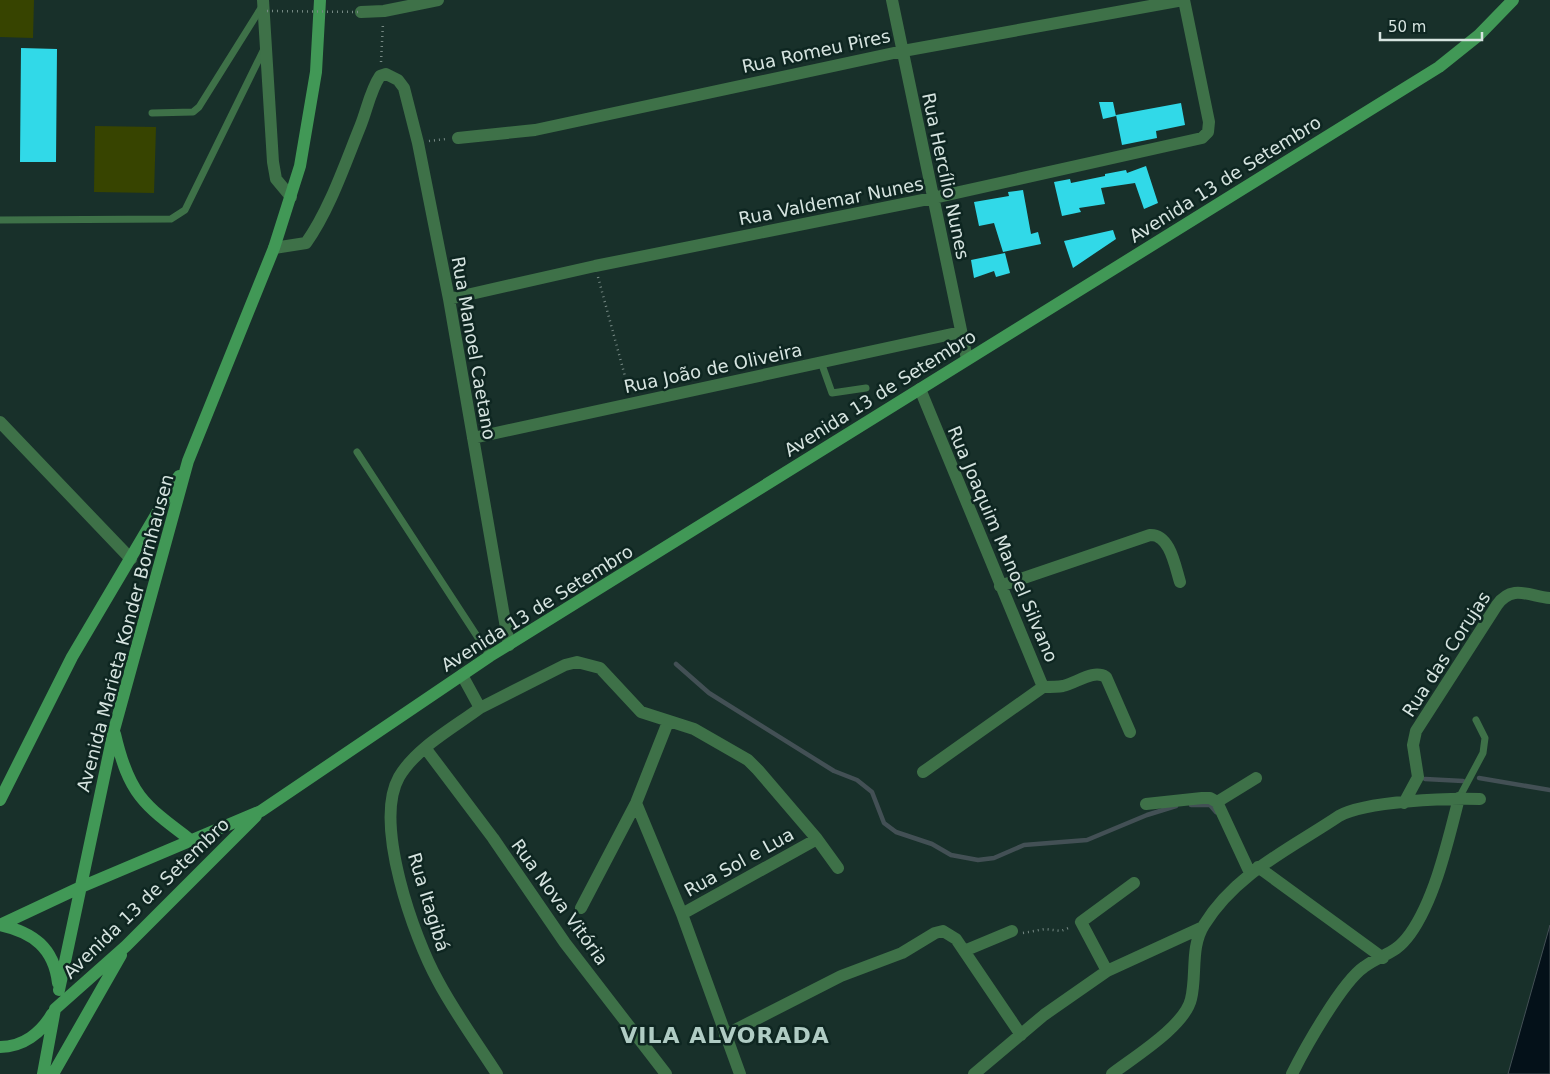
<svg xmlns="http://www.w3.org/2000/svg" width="1550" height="1074" viewBox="0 0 1550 1074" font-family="'DejaVu Sans',sans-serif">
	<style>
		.green { fill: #374400 }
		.water { fill: #041119; stroke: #435055 }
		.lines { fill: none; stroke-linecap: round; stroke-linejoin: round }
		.stream { stroke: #435055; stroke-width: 4.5 }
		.building { fill: #31d9e8 }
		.path { stroke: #758883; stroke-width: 2.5; stroke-dasharray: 1 4; stroke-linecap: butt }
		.service { stroke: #3e7148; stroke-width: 7 }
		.minor { stroke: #3e7148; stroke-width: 12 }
		.secondary { stroke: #419856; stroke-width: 12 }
		.path-bridge { stroke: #758883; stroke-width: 2.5; stroke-dasharray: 1 4; stroke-linecap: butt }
		.labels { text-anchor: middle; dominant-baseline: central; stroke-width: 5; stroke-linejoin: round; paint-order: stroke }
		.street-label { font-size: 18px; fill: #d6e4e0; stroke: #0e2621 }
		.district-label { font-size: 22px; font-weight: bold; letter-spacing: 1px; fill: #b0ccc4; stroke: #0e2621 }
	</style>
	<rect width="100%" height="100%" fill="#18302a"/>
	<path class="green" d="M 0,0 L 34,0 L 33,38 L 0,37 Z
		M 95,126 L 156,127 L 154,193 L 94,192 Z"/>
	<path class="water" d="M 1550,925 L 1550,1074 L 1508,1074 Z"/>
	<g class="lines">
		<path class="stream" d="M 676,664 L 709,693 L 834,771 L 857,780 L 872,792 L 884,823 L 896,832 L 932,844 L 951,855 L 978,860 L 994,858 L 1024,845 L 1087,840 L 1147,815 L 1176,806
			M 1479,778 L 1550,790
			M 1425,779 L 1463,781
			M 1191,805 L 1210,805 L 1216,812"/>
	</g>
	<path class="building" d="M 21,48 L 57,49 L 56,162 L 20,162 Z
		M 1099,102 L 1113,102 L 1116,116 L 1103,119 Z
		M 1181,103 L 1185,125 L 1156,131 L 1157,138 L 1122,145 L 1116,115 Z
		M 1146,166 L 1158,203 L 1144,209 L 1135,183 L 1101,188 L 1105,204 L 1079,208 L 1081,212 L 1062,216 L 1054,182 L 1070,179 L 1071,183 L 1105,176 L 1105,174 L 1126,170 L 1127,173 Z
		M 1023,190 L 1031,234 L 1038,232 L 1041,244 L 1003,252 L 994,223 L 979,226 L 974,202 L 1009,196 L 1008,192 Z
		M 1113,230 L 1116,239 L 1073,268 L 1064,241 Z
		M 1005,253 L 1010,273 L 996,277 L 994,271 L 974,278 L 971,260 Z"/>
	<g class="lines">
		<path class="path" d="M 381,62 L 383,23
			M 429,141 L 446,139
			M 598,277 L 629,391
			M 571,929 L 576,918
			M 1023,933 L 1045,929 L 1061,931 L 1071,927"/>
		<path class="service" d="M 152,113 L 193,112 L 199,107 L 261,8
			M 0,220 L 171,219 L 185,210 L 264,49
			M 821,362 L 832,393 L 866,388
			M 357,452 L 490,656
			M 1459,798 L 1483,753 L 1485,738 L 1476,720"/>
		<path class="minor" d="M 263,0 L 273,162 L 276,179 L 291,197
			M 892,0 L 967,359
			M 361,12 L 384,11 L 438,0
			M 458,138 L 535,130 L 903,51 L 1183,0
			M 274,248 L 306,243 C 329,211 345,164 360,127 C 367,110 370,91 380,76 L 386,74 L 398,80 L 404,88 L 418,143 L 449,299 L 509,645
			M 449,299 L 595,266 L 933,198 L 1202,138 L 1208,132 L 1209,122 L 1184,0
			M 920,389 L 1043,687 L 923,772
			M 0,422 L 131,559
			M 473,438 L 961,332
			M 1000,586 L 1150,535 C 1170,534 1175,566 1180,582
			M 462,675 L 480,708 C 453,728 416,748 399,777 C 373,823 414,938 438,981 C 455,1013 477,1043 497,1074
			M 1043,687 C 1050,687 1057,687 1063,686 C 1077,683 1093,669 1106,677 L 1130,732
			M 480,708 L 565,665 L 577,662 L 600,668 L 641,712 L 694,729 L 748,760 L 758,770 L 817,839 L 682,914
			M 426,749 L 493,838 L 565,943 L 666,1074
			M 1217,802 L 1256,778
			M 636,803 L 682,914 L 740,1074
			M 1404,803 L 1418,777 L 1413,745 L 1416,731 L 1497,605 C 1512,584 1529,596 1550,598
			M 1146,804 L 1202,798 L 1210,798 L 1217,802 L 1250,873
			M 817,839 L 838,868
			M 1258,867 L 1383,958
			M 581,908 L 636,803 L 668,722
			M 964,951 L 1012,931
			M 1107,971 L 1081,922 L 1134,883
			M 725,1035 L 841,976 L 902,953 L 935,933 L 943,931 L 956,939 L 1021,1035
			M 974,1074 L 1044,1015 L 1107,971 L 1203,927
			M 1112,1074 C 1134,1057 1185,1026 1191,999 C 1197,975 1190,947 1204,925 C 1236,873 1290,849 1339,816 C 1365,801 1448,798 1480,799
			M 1292,1074 C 1305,1048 1342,982 1364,967 C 1383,953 1394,956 1410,934 C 1435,899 1448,841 1459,798"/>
		<path class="secondary" d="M 115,734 C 129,795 144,805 192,841
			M 0,800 L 72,657 L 179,476
			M 0,925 L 81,887 L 261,811 L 490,656 L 1439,67 L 1479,35 L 1513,0
			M 0,925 C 33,932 54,948 58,983
			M 59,990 L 114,730 L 188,461 L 274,248 L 300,166 L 316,72 L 320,0
			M 0,1047 C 23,1047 41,1033 52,1014
			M 43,1074 L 55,1009 L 126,946 L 256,816
			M 53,1074 L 121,955"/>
		<path class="path-bridge" d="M 267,11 L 361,12"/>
	</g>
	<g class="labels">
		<g class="street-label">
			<text transform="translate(816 51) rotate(-12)">Rua Romeu Pires</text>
			<text transform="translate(946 176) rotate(78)">Rua Hercílio Nunes</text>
			<text transform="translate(1225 179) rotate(-32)">Avenida 13 de Setembro</text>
			<text transform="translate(831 201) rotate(-11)">Rua Valdemar Nunes</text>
			<text transform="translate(474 348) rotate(80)">Rua Manoel Caetano</text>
			<text transform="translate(713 368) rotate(-12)">Rua João de Oliveira</text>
			<text transform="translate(880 393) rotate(-32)">Avenida 13 de Setembro</text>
			<text transform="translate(1003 544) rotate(67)">Rua Joaquim Manoel Silvano</text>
			<text transform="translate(537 608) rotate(-32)">Avenida 13 de Setembro</text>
			<text transform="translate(125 633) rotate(-75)">Avenida Marieta Konder Bornhausen</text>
			<text transform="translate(1446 654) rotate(-57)">Rua das Corujas</text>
			<text transform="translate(739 862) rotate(-29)">Rua Sol e Lua</text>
			<text transform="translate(146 898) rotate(-44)">Avenida 13 de Setembro</text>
			<text transform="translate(429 902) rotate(73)">Rua Itagibá</text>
			<text transform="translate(560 902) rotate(54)">Rua Nova Vitória</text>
		</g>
		<g class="district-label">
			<text x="725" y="1035">VILA ALVORADA</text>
		</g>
	</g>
	<path d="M1380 32v8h102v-8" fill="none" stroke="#d6e4e0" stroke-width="2.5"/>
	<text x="1388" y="32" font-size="15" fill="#d6e4e0" stroke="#0e2621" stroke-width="4" paint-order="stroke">50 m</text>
</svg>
